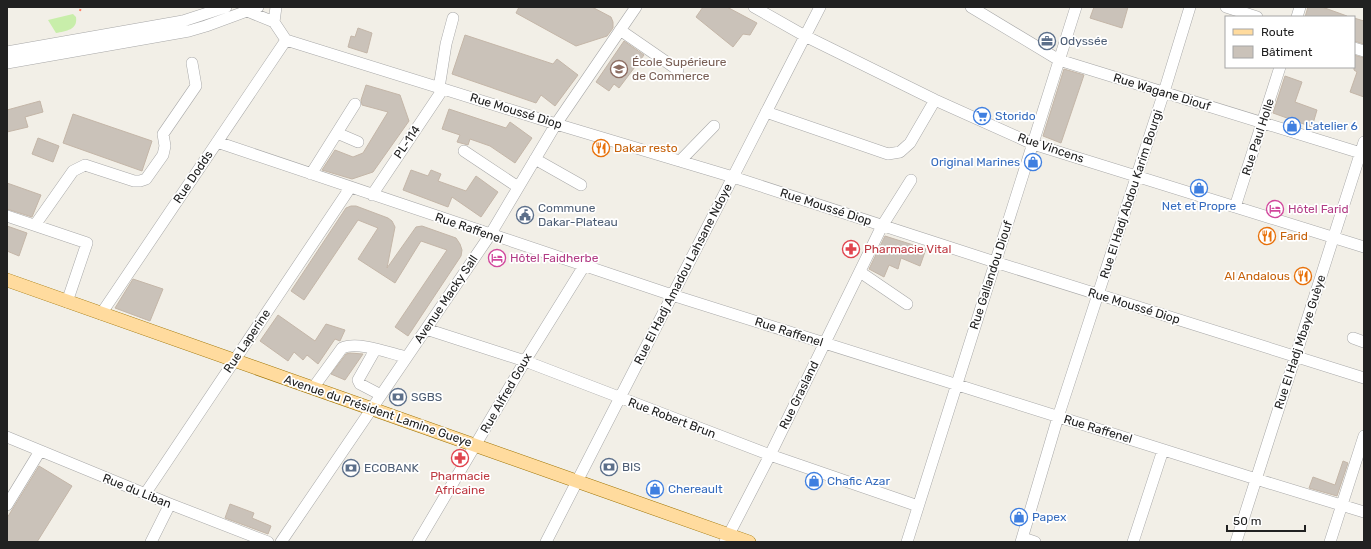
<svg xmlns="http://www.w3.org/2000/svg" width="1371" height="549" viewBox="0 0 1371 549" font-family="Rubik,sans-serif">
	<style>
		.garden { fill: #c8eeaa }
		.building { fill: #cac2b9; stroke: #c4b6a8 }
		.lines { fill: none; stroke-linecap: round; stroke-linejoin: round }
		.minor-casing { stroke: #a8a8a8; stroke-width: 12 }
		.major-casing { stroke: #9d7200; stroke-width: 14 }
		.path { stroke: #ff826a; stroke-width: 2; stroke-dasharray: 2 2; stroke-linecap: butt }
		.minor { stroke: #fff; stroke-width: 11 }
		.major { stroke: #ffdb9e; stroke-width: 13 }
		.labels { text-anchor: middle; dominant-baseline: central; stroke-width: 3.5; stroke-linejoin: round; paint-order: stroke }
		.service-label { font-size: 12px; fill: #4e5e75; stroke: #fff; text-anchor: start }
		.education-label { font-size: 12px; fill: #785e54; stroke: #fff; text-anchor: start }
		.street-label { font-size: 12px; fill: #212121; stroke: #fff }
		.shop-label { font-size: 12px; fill: #366cbe; stroke: #fff; text-anchor: start }
		.food-label { font-size: 12px; fill: #c56008; stroke: #fff; text-anchor: start }
		.hotel-label { font-size: 12px; fill: #b23c85; stroke: #fff; text-anchor: start }
		.health-label { font-size: 12px; fill: #be3a42; stroke: #fff; text-anchor: start }
	</style>
	<rect width="100%" height="100%" fill="#f2efe7"/>
	<path class="garden" d="M 73,14 L 76,17 C 78,30 66,31 56,33 L 48,20 Z"/>
	<path class="building" d="M 519,7 L 592,7 L 611,17 L 613,22 L 613,28 L 607,36 L 576,46 L 516,13 Z
		M 703,7 L 727,7 L 757,23 L 750,35 L 743,34 L 733,47 L 696,17 Z
		M 1094,7 L 1128,7 L 1122,28 L 1090,18 Z
		M 1308,7 L 1322,7 L 1347,16 L 1347,17 L 1305,17 Z
		M 1354,18 L 1364,21 L 1364,44 L 1354,41 Z
		M 358,28 L 372,33 L 367,53 L 348,47 L 351,36 L 355,37 Z
		M 465,35 L 553,64 L 557,59 L 578,75 L 555,106 L 541,95 L 536,103 L 452,74 Z
		M 624,41 L 644,55 L 619,88 L 614,84 L 609,91 L 596,82 Z
		M 1354,55 L 1364,58 L 1364,97 L 1350,92 L 1357,72 L 1354,70 Z
		M 1064,69 L 1084,75 L 1061,143 L 1043,136 Z
		M 1285,76 L 1302,82 L 1295,102 L 1317,110 L 1312,127 L 1273,113 Z
		M 366,85 L 400,95 L 409,121 L 373,172 L 352,179 L 322,170 L 335,150 L 353,157 L 363,153 L 388,112 L 362,105 L 361,100 Z
		M 40,101 L 43,112 L 25,117 L 28,127 L 7,132 L 7,110 Z
		M 449,109 L 506,128 L 510,122 L 532,138 L 515,163 L 490,146 L 470,139 L 468,145 L 457,142 L 460,135 L 442,129 Z
		M 73,114 L 152,141 L 142,171 L 63,143 Z
		M 38,138 L 59,146 L 53,162 L 32,154 Z
		M 411,170 L 428,176 L 431,170 L 441,174 L 438,181 L 466,191 L 476,176 L 498,192 L 481,217 L 452,197 L 448,207 L 403,190 Z
		M 7,183 L 41,195 L 32,217 L 7,209 Z
		M 351,206 L 356,206 L 388,218 L 392,221 L 395,227 L 387,268 L 416,227 L 422,226 L 456,238 L 460,244 L 462,250 L 461,256 L 408,336 L 395,327 L 447,250 L 421,241 L 395,283 L 358,259 L 378,228 L 358,220 L 304,300 L 291,291 L 346,208 Z
		M 7,226 L 27,233 L 19,256 L 7,251 Z
		M 885,236 L 926,249 L 920,266 L 901,258 L 898,269 L 889,265 L 884,277 L 869,269 Z
		M 133,279 L 163,289 L 150,321 L 115,308 Z
		M 278,315 L 315,341 L 326,324 L 345,330 L 340,341 L 335,339 L 318,364 L 307,355 L 303,360 L 294,352 L 288,361 L 260,341 Z
		M 350,353 L 363,354 L 345,380 L 331,374 L 346,354 Z
		M 1343,461 L 1348,463 L 1337,496 L 1309,488 L 1313,477 L 1335,485 Z
		M 39,466 L 72,486 L 37,542 L 7,542 L 7,518 Z
		M 230,504 L 254,513 L 252,518 L 271,526 L 268,534 L 225,518 Z"/>
	<g class="lines">
		<g class="minor-casing">
			<path id="minor" d="M 754,7 L 805,36 L 935,100 L 1033,144 L 1364,247
				M 971,7 L 1059,60 L 1364,154
				M 1226,7 L 1257,17
				M 247,11 L 274,22 L 286,40
				M 1297,17 L 1300,7
				M 274,22 L 276,7
				M 620,30 L 678,70
				M 286,40 L 556,124 L 733,177 L 995,262 L 1364,378
				M 1354,48 L 1364,51
				M 7,52 L 183,21 L 226,7
				M 7,63 L 189,31 L 206,26 L 258,7
				M 439,88 L 446,44 L 453,18
				M 766,112 L 888,154 L 900,152 L 910,143 L 935,100
				M 337,133 L 358,142
				M 217,142 L 672,295 L 1256,479 L 1364,512
				M 464,151 L 518,187
				M 535,159 L 581,185
				M 680,161 L 714,126
				M 311,174 L 355,104
				M 372,195 L 443,89
				M 1235,207 L 1280,67
				M 7,216 L 87,243 L 67,302
				M 35,225 L 73,171 L 85,165 L 134,181 L 140,181 L 146,179 L 163,155 L 165,146 L 163,134 L 196,86 L 192,63
				M 860,272 L 907,304
				M 101,314 L 286,40
				M 426,329 L 525,361 L 770,455 L 918,506
				M 1353,338 L 1364,342
				M 375,350 L 358,380 L 360,384 L 381,395
				M 313,388 L 342,348 C 358,341 389,353 406,357
				M 7,437 L 170,504 L 268,542
				M 145,494 L 350,188
				M 7,505 L 40,451
				M 1023,538 L 1035,542
				M 151,542 L 170,504
				M 281,542 L 490,235 L 556,124 L 636,7
				M 418,542 L 525,361 L 584,266
				M 546,542 L 820,7
				M 725,542 L 770,455 L 882,226 L 911,180
				M 907,542 L 1076,7
				M 1021,542 L 1058,417 L 1164,92 L 1190,7
				M 1133,542 L 1163,450
				M 1236,542 L 1364,142
				M 1330,542 L 1364,436"/>
		</g>
		<g class="major-casing">
			<path id="major" d="M 7,280 L 749,542"/>
		</g>
		<path class="path" d="M 80,11 L 81,7"/>
		<use href="#minor" class="minor"/>
		<use href="#major" class="major"/>
	</g>
	<defs>
		<g id="office-ring" transform="scale(0.9)"><circle r="9.5" fill="#fff" stroke="#5c6f8a" stroke-width="1.5"/><path d="M-6-3h4V-5.5h4V-3h4V5H-6ZM-1-4.5V-3h2v-1.5ZM-6 0V1H6V0Z" fill="#5c6f8a"/></g>
		<g id="university-ring" transform="scale(0.9)"><circle r="9.5" fill="#fff" stroke="#8d6e63" stroke-width="1.5"/><path d="M0-5L7-2L0 1L-7-2ZM-4 1L0 2.5L4 1V4Q0 6-4 4Z" fill="#8d6e63"/></g>
		<g id="supermarket-ring" transform="scale(0.9)"><circle r="9.5" fill="#fff" stroke="#3f7fe0" stroke-width="1.5"/><path d="M-6-5.5h2.5l.6 2H6L4.5 2H-2.5L-4.4-4H-6ZM-1.5 3.2a1.3 1.3 0 1 0 .1 0ZM3 3.2a1.3 1.3 0 1 0 .1 0Z" fill="#3f7fe0"/></g>
		<g id="shop-ring" transform="scale(0.9)"><circle r="9.5" fill="#fff" stroke="#3f7fe0" stroke-width="1.5"/><path d="M-5-2.5h2.3a2.7 3.5 0 0 1 5.4 0H5L5.5 6h-11ZM-1.5-2.5h3a1.5 2.3 0 0 0-3 0Z" fill="#3f7fe0"/></g>
		<g id="restaurant-ring" transform="scale(0.9)"><circle r="9.5" fill="#fff" stroke="#e8710a" stroke-width="1.5"/><path d="M-5-6h1v4h1v-4h1v4h1v-4h1v5L-1.5 .5V6h-2V.5L-5-1ZM5-6V6H3V1.5H1.5Q1.5-4 5-6Z" fill="#e8710a"/></g>
		<g id="hotel-ring" transform="scale(0.9)"><circle r="9.5" fill="#fff" stroke="#d1479c" stroke-width="1.5"/><path d="M-6-4.5h1.5V1H6V5H4.5V3h-9V5H-6ZM-4 0a1.8 1.8 0 1 1 3.6 0ZM.5 0V-2.5h3Q6-2.5 6 0Z" fill="#d1479c"/></g>
		<g id="civic-ring" transform="scale(0.9)"><circle r="9.5" fill="#fff" stroke="#5c6f8a" stroke-width="1.5"/><path d="M-.6-6.5H3V-4.5H.6V-3L4-1V1h2V6H-6V1h2V-1L-.6-3ZM-1.2 2.5V6h2.4V2.5Z" fill="#5c6f8a"/></g>
		<g id="pharmacy-ring" transform="scale(0.9)"><circle r="9.5" fill="#fff" stroke="#e0444e" stroke-width="1.5"/><path d="M-2-6h4v4h4v4h-4v4h-4v-4h-4v-4h4Z" fill="#e0444e"/></g>
		<g id="bank-ring" transform="scale(0.9)"><circle r="9.5" fill="#fff" stroke="#5c6f8a" stroke-width="1.5"/><path d="M-6-4H6V4H-6ZM0-2.3a2.3 2.3 0 1 0 0 4.6a2.3 2.3 0 1 0 0-4.6Z" fill="#5c6f8a"/></g>
	</defs>
	<g fill-rule="evenodd">
		<use href="#office-ring" x="1047" y="41"/>
		<use href="#university-ring" x="619" y="69"/>
		<use href="#supermarket-ring" x="982" y="116"/>
		<use href="#shop-ring" x="1292" y="126"/>
		<use href="#restaurant-ring" x="601" y="148"/>
		<use href="#shop-ring" x="1033" y="162"/>
		<use href="#shop-ring" x="1199" y="188"/>
		<use href="#hotel-ring" x="1275" y="209"/>
		<use href="#civic-ring" x="525" y="215"/>
		<use href="#restaurant-ring" x="1267" y="236"/>
		<use href="#pharmacy-ring" x="851" y="249"/>
		<use href="#hotel-ring" x="497" y="258"/>
		<use href="#restaurant-ring" x="1303" y="276"/>
		<use href="#bank-ring" x="398" y="397"/>
		<use href="#pharmacy-ring" x="460" y="458"/>
		<use href="#bank-ring" x="609" y="467"/>
		<use href="#bank-ring" x="351" y="468"/>
		<use href="#shop-ring" x="814" y="481"/>
		<use href="#shop-ring" x="655" y="489"/>
		<use href="#shop-ring" x="1019" y="517"/>
	</g>
	<g class="labels">
		<g class="service-label">
			<text x="1060" y="41">Odyssée</text>
			<text x="538" y="208">Commune<tspan x="538" dy="14">Dakar-Plateau</tspan></text>
			<text x="411" y="397">SGBS</text>
			<text x="622" y="467">BIS</text>
			<text x="364" y="468">ECOBANK</text>
		</g>
		<g class="education-label">
			<text x="632" y="62">École Supérieure<tspan x="632" dy="14">de Commerce</tspan></text>
		</g>
		<g class="street-label">
			<text transform="translate(1162 92) rotate(17)">Rue Wagane Diouf</text>
			<text transform="translate(516 111) rotate(17)">Rue Moussé Diop</text>
			<text transform="translate(1258 137) rotate(-72)">Rue Paul Holle</text>
			<text transform="translate(407 142) rotate(-56)">PL-114</text>
			<text transform="translate(1051 148) rotate(19)">Rue Vincens</text>
			<text transform="translate(193 177) rotate(-56)">Rue Dodds</text>
			<text transform="translate(1131 194) rotate(-72)">Rue El Hadj Abdou Karim Bourgi</text>
			<text transform="translate(826 207) rotate(18)">Rue Moussé Diop</text>
			<text transform="translate(469 228) rotate(19)">Rue Raffenel</text>
			<text transform="translate(683 274) rotate(-63)">Rue El Hadj Amadou Lahsane Ndoye</text>
			<text transform="translate(991 275) rotate(-72)">Rue Gallandou Diouf</text>
			<text transform="translate(446 299) rotate(-56)">Avenue Macky Sall</text>
			<text transform="translate(1134 306) rotate(17)">Rue Moussé Diop</text>
			<text transform="translate(789 332) rotate(18)">Rue Raffenel</text>
			<text transform="translate(247 341) rotate(-56)">Rue Laperine</text>
			<text transform="translate(1300 342) rotate(-72)">Rue El Hadj Mbaye Guèye</text>
			<text transform="translate(506 393) rotate(-60)">Rue Alfred Goux</text>
			<text transform="translate(799 395) rotate(-64)">Rue Grasland</text>
			<text transform="translate(378 411) rotate(19)">Avenue du Président Lamine Gueye</text>
			<text transform="translate(672 418) rotate(21)">Rue Robert Brun</text>
			<text transform="translate(1098 429) rotate(17)">Rue Raffenel</text>
			<text transform="translate(137 491) rotate(22)">Rue du Liban</text>
		</g>
		<g class="shop-label">
			<text x="995" y="116">Storido</text>
			<text x="1305" y="126">L'atelier 6</text>
			<text x="1020" y="162" text-anchor="end">Original Marines</text>
			<text x="1199" y="206" text-anchor="middle">Net et Propre</text>
			<text x="827" y="481">Chafic Azar</text>
			<text x="668" y="489">Chereault</text>
			<text x="1032" y="517">Papex</text>
		</g>
		<g class="food-label">
			<text x="614" y="148">Dakar resto</text>
			<text x="1280" y="236">Farid</text>
			<text x="1290" y="276" text-anchor="end">Al Andalous</text>
		</g>
		<g class="hotel-label">
			<text x="1288" y="209">Hôtel Farid</text>
			<text x="510" y="258">Hôtel Faidherbe</text>
		</g>
		<g class="health-label">
			<text x="864" y="249">Pharmacie Vital</text>
			<text x="460" y="476" text-anchor="middle">Pharmacie<tspan x="460" dy="14">Africaine</tspan></text>
		</g>
	</g>
	<rect width="1371" height="549" fill="none" stroke="#212121" stroke-width="16"/>
	<rect x="1225" y="16" width="130" height="52" fill="#ffffff" stroke="#a6a6a6"/>
	<rect x="1233" y="29" width="20" height="6" fill="#ffdb9e" stroke="#a6a6a6"/>
	<text x="1261" y="36" font-size="12" fill="#212121">Route</text>
	<rect x="1233" y="46" width="20" height="12" fill="#cac2b9" stroke="#a6a6a6"/>
	<text x="1261" y="56" font-size="12" fill="#212121">Bâtiment</text>
	<path d="M1227 525v6h78v-6" fill="none" stroke="#212121" stroke-width="2"/>
	<text x="1233" y="525" font-size="12" fill="#212121" stroke="#ffffff" stroke-width="3" paint-order="stroke">50 m</text>
</svg>
